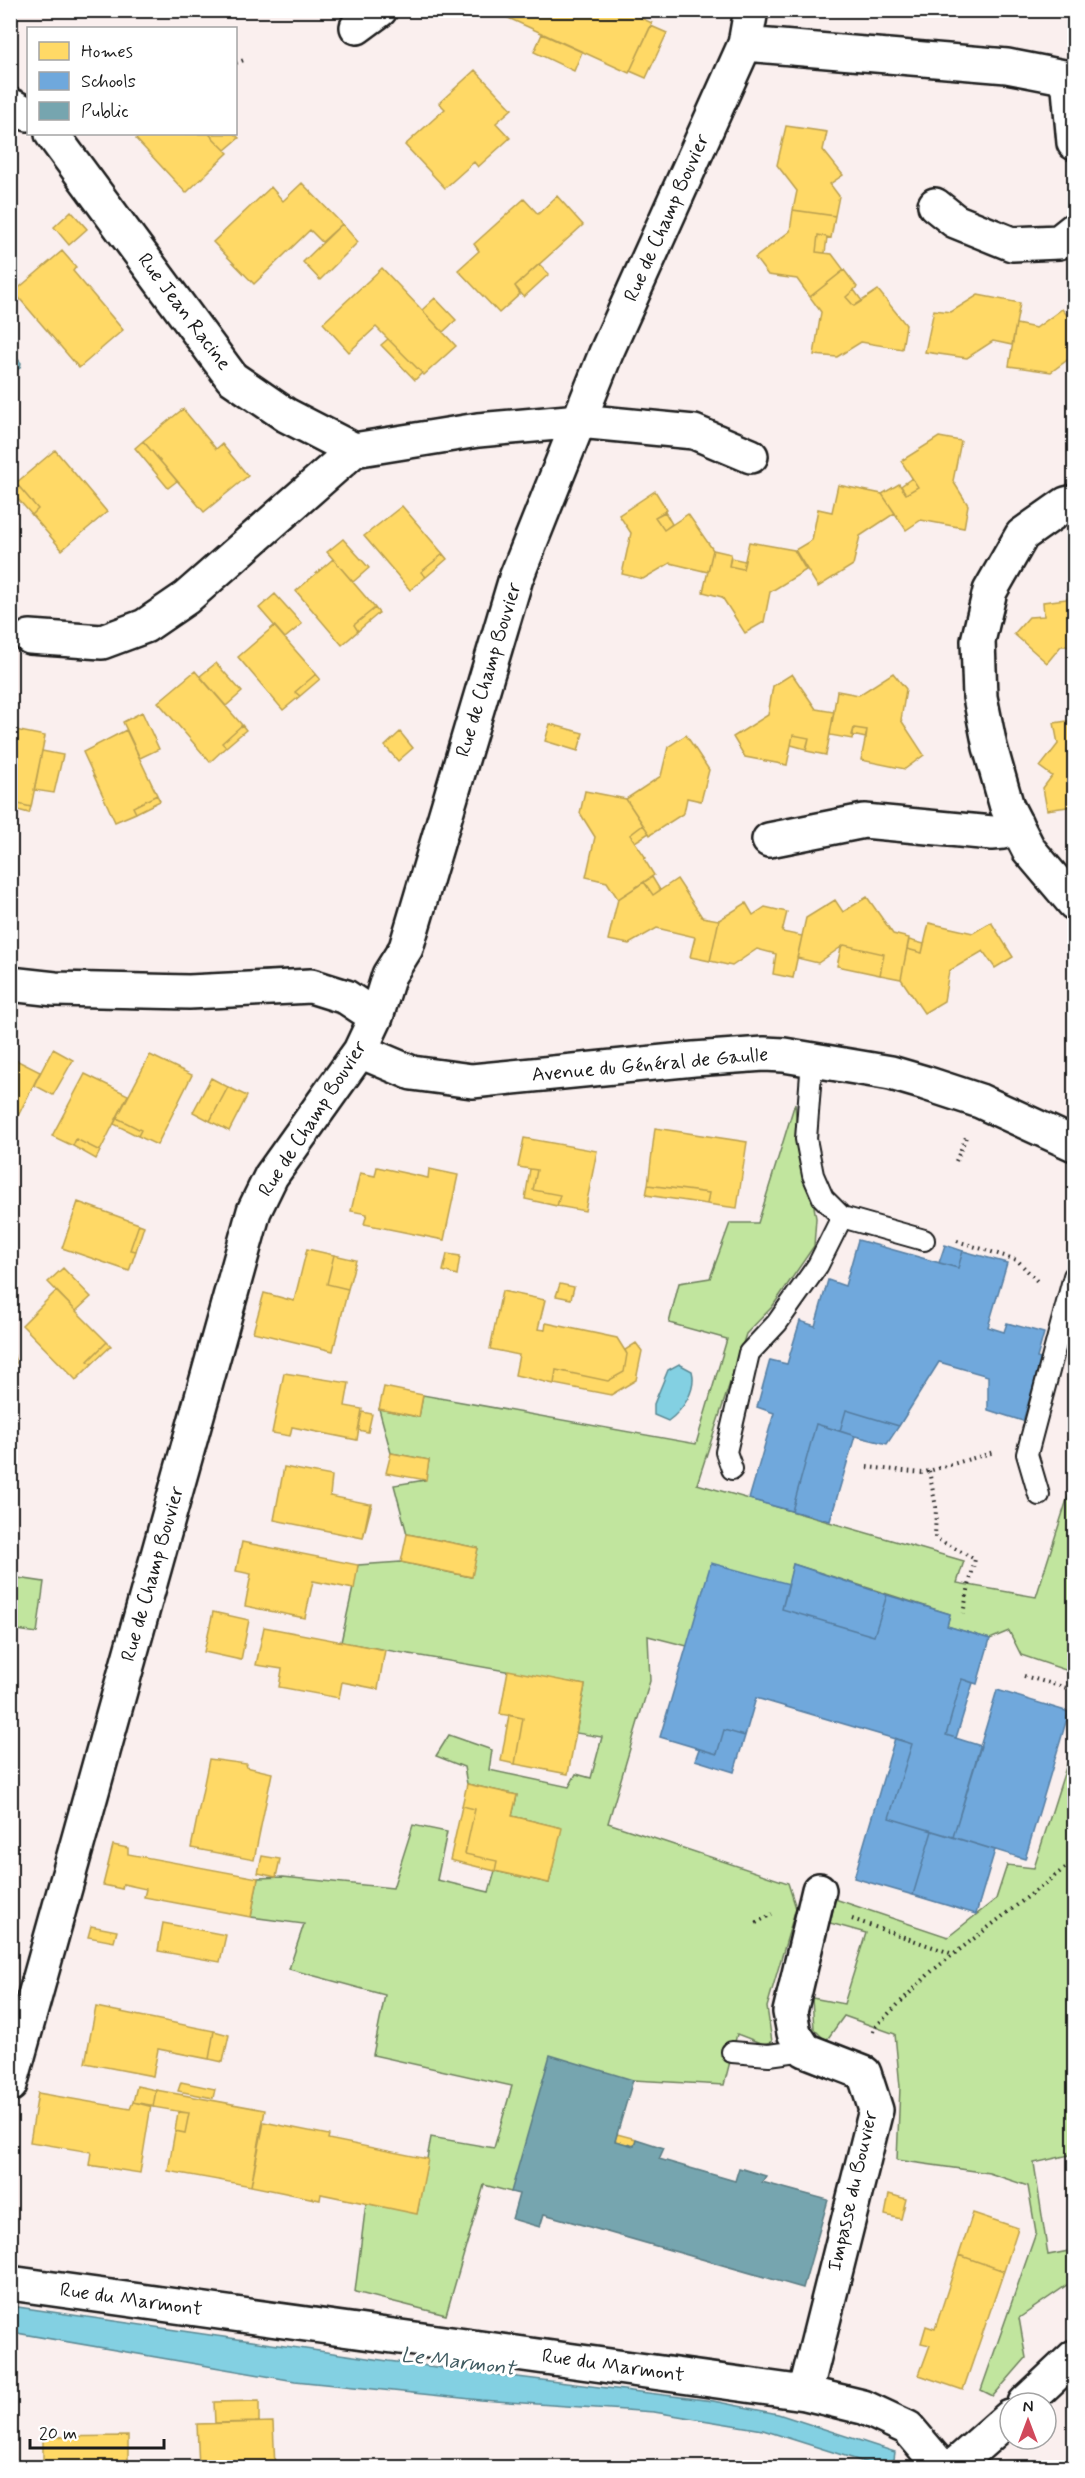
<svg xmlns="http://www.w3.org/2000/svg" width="1085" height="2478" viewBox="0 0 1085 2478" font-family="Mynerve,sans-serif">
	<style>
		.green { fill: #c1e59e; stroke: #6e805d; stroke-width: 1.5 }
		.water { fill: #83d0e2; stroke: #5a8893; stroke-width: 1.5 }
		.homes { fill: #ffd966; stroke: #bba050; stroke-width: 1.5 }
		.schools { fill: #6fa8dc; stroke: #567ea2; stroke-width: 1.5 }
		.public { fill: #76a5af; stroke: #5b7c83; stroke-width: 1.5 }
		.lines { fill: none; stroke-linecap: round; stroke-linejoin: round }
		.lane-casing { stroke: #1c1c1c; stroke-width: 24 }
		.street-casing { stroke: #1c1c1c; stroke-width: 38 }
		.path { stroke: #1c1c1c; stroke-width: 4; stroke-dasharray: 1.5 4.5; stroke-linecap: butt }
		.lane { stroke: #fff; stroke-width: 20 }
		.street { stroke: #fff; stroke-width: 33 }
		.labels { text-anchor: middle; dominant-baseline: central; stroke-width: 6; stroke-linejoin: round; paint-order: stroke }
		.street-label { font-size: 20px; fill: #1c1c1c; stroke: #fff }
		.water-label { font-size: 21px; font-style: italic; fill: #405b61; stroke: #fff }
	</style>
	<rect width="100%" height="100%" fill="#faefee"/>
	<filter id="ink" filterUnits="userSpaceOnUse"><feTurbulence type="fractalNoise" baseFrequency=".0167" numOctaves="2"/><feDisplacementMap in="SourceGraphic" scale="12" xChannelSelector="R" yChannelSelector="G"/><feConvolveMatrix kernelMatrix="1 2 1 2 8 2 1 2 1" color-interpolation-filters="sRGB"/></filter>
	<g filter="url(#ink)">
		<path class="green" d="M 795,1103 L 798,1144 L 811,1189 L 816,1218 L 814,1246 L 772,1307 L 746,1334 L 697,1484 L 964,1561 L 957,1583 L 1036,1597 L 1070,1490 L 1074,1488 L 1074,1673 L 1021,1655 L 1009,1631 L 990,1639 L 947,1626 L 950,1614 L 793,1564 L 789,1584 L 687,1646 L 648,1636 L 650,1681 L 608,1823 L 788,1883 L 796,1908 L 767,2007 L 772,2042 L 763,2044 L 737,2034 L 724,2085 L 633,2080 L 511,2192 L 484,2185 L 446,2315 L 355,2292 L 366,2203 L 417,2213 L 431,2137 L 494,2148 L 512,2086 L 373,2055 L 385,1995 L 289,1969 L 304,1924 L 251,1917 L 258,1878 L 283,1877 L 393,1888 L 413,1825 L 447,1832 L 437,1880 L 489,1892 L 495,1871 L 549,1883 L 561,1828 L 512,1816 L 517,1795 L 467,1784 L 464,1767 L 436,1756 L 449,1735 L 492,1750 L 489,1770 L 569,1787 L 576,1774 L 591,1778 L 602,1737 L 576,1733 L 585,1685 L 341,1642 L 358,1565 L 401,1562 L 471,1577 L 478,1548 L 407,1534 L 394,1485 L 425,1480 L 429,1460 L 391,1453 L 379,1409 L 419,1417 L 423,1395 L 696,1444 L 727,1339 L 669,1323 L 679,1283 L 710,1278 L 730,1223 L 758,1223 Z
			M 11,1577 L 44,1582 L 37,1633 L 11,1629 Z
			M 1074,1742 L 1074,2154 L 1034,2163 L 1048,2255 L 1074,2250 L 1074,2280 L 1019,2318 L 1026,2358 L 993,2396 L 981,2390 L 1036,2233 L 1028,2186 L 989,2173 L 897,2160 L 900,2087 L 895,2034 L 844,2016 L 826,2041 L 814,2029 L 812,1998 L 844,2004 L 866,1933 L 830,1923 L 835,1899 L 948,1937 L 996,1899 L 1007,1865 L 1034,1868 Z"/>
		<path class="water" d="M 10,350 L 21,363 L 20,368 L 11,372 Z
			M 679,1364 L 692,1371 C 697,1390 683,1410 668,1421 L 654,1415 L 654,1404 L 668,1370 Z
			M 11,2306 L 388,2361 L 713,2401 L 778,2414 L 895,2452 L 893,2467 L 880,2467 L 763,2430 L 654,2412 L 481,2400 L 295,2381 L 11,2332 Z"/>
		<path class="homes" d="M 624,10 L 652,23 L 629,73 L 493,11 Z
			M 651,26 L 667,33 L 646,78 L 630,71 Z
			M 542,34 L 582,52 L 574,71 L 534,52 Z
			M 475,70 L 512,109 L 496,123 L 510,138 L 478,167 L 474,162 L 445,188 L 405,145 L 445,109 L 439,103 Z
			M 786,126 L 827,132 L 823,150 L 843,175 L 830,184 L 839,196 L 835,216 L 793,210 L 797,191 L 777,165 Z
			M 141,134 L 209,134 L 228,153 L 186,193 L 136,139 Z
			M 209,134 L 235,134 L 239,138 L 225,150 Z
			M 302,183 L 342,224 L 322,242 L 310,230 L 254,284 L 213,242 L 271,187 L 283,201 Z
			M 557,196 L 583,225 L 515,286 L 520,294 L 499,313 L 458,270 L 479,251 L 474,244 L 524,199 L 538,214 Z
			M 10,200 L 17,207 L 10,213 Z
			M 793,210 L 835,216 L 831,238 L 818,235 L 816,252 L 832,254 L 844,270 L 810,297 L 797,279 L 768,275 L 755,258 L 790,231 Z
			M 71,211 L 87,229 L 69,245 L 54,227 Z
			M 342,224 L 358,242 L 320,280 L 303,262 Z
			M 818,235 L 827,237 L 825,253 L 816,252 Z
			M 62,251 L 76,267 L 73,271 L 123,330 L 79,368 L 14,292 Z
			M 539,264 L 549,274 L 524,297 L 515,286 Z
			M 382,268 L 456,346 L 424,375 L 376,327 L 349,352 L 323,323 Z
			M 844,270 L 857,287 L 846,297 L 854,306 L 878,290 L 906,325 L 902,349 L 861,342 L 837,357 L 814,355 L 821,312 L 810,297 Z
			M 854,290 L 862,301 L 854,306 L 846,297 Z
			M 978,295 L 1020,303 L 1012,345 L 993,341 L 967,358 L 925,352 L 934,310 L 951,312 Z
			M 435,298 L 456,320 L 443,332 L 422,310 Z
			M 1062,309 L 1071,320 L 1074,317 L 1074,355 L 1051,372 L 1009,366 L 1016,324 L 1036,328 Z
			M 388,339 L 422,373 L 415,380 L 381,345 Z
			M 183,409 L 216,449 L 222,444 L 248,476 L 204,512 L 143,441 Z
			M 939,437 L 961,441 L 953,481 L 968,505 L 964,528 L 921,520 L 906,530 L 882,494 L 899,484 L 906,494 L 918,487 L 901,461 Z
			M 143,441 L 177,481 L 168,488 L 135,448 Z
			M 55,450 L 107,512 L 62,550 L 32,515 L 38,509 L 16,483 Z
			M 912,478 L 918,487 L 906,494 L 901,486 Z
			M 16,483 L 38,509 L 32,515 L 10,490 Z
			M 838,485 L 882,494 L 895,513 L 860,536 L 853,565 L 818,587 L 795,550 L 812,540 L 818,509 L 832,512 Z
			M 655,491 L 667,510 L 655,517 L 664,530 L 688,514 L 713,550 L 708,572 L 670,563 L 643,579 L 622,574 L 631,533 L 619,515 Z
			M 402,506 L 443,554 L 421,572 L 426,577 L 410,590 L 364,536 Z
			M 665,512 L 672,524 L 664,530 L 655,517 Z
			M 343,539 L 369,568 L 353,582 L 327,552 Z
			M 749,542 L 794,550 L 806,570 L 770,592 L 764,622 L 745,633 L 722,597 L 703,592 L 713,550 L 731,554 L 729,566 L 743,569 Z
			M 443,554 L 447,559 L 426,577 L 421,572 Z
			M 731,558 L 745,561 L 743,569 L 729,566 Z
			M 333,559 L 375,608 L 354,625 L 358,631 L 342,645 L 296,591 Z
			M 275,594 L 302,624 L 285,638 L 259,608 Z
			M 1074,598 L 1074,646 L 1061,646 L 1047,663 L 1014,634 L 1029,617 L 1044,616 L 1043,602 Z
			M 375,608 L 379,613 L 358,631 L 354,625 Z
			M 274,626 L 316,674 L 295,692 L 300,696 L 283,710 L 238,657 Z
			M 216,663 L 242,692 L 226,706 L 200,676 Z
			M 195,671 L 242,725 L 222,743 L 226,747 L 210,762 L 158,702 Z
			M 893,673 L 906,689 L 901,720 L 924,755 L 905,769 L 861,760 L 867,730 L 854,728 L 852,739 L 830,735 L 837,691 L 859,695 Z
			M 316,674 L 320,679 L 300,696 L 295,692 Z
			M 792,674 L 816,709 L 834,712 L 826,755 L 806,751 L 809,738 L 793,735 L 787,765 L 745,757 L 733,737 L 768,715 L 773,686 Z
			M 142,712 L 159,749 L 140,758 L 123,722 Z
			M 1074,720 L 1074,806 L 1047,810 L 1043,788 L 1052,776 L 1040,767 L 1058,744 L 1054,723 Z
			M 550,724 L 583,733 L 578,751 L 545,741 Z
			M 242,725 L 246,730 L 226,747 L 222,743 Z
			M 854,728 L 867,730 L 866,738 L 852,735 Z
			M 10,729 L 45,736 L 31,807 L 10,802 Z
			M 126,730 L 157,795 L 133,807 L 136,813 L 115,822 L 83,752 Z
			M 400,732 L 413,748 L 398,761 L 385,746 Z
			M 686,735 L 709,770 L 701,801 L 687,798 L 684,813 L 650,835 L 626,799 L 661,776 L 668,747 Z
			M 793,735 L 809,738 L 806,749 L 791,745 Z
			M 42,751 L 63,755 L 54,793 L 34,790 Z
			M 585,791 L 626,799 L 643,825 L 630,835 L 646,858 L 644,859 L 654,875 L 618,899 L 607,882 L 586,877 L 595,837 L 580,813 Z
			M 157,795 L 160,801 L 136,813 L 133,807 Z
			M 10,802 L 31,807 L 29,813 L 10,808 Z
			M 643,825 L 649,833 L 635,842 L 630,835 Z
			M 652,877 L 660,890 L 653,895 L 644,882 Z
			M 677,879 L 702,917 L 719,920 L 710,961 L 690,957 L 695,937 L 657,928 L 629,944 L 608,940 L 618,899 L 644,882 L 653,895 Z
			M 867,897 L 893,934 L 909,938 L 901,979 L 880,975 L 884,954 L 844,945 L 818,963 L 797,958 L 806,918 L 835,900 L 843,912 Z
			M 746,903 L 753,915 L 765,907 L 787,912 L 782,932 L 802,936 L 793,978 L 773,974 L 776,954 L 757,949 L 732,966 L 710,961 L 719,920 Z
			M 991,922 L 1013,957 L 995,968 L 983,951 L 949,971 L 944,1001 L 924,1013 L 901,979 L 907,949 L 922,953 L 929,923 L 973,933 Z
			M 909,940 L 924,944 L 922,953 L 907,949 Z
			M 844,945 L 884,954 L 880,975 L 837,966 L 841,948 Z
			M 53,1049 L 73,1060 L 53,1095 L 34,1085 Z
			M 150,1055 L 192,1075 L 157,1145 L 138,1136 L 141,1130 L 117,1118 Z
			M 10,1057 L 40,1072 L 11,1130 L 10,1129 Z
			M 85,1074 L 128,1095 L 100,1151 L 76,1139 L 73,1146 L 52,1136 Z
			M 211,1078 L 228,1087 L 210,1121 L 193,1112 Z
			M 228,1087 L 247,1096 L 229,1131 L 210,1121 Z
			M 117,1118 L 141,1130 L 138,1136 L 114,1124 Z
			M 655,1128 L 747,1142 L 737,1208 L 707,1204 L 709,1193 L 648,1185 Z
			M 524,1138 L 597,1151 L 585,1211 L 557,1206 L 560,1195 L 533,1190 L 537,1170 L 518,1167 Z
			M 76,1139 L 100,1151 L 96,1159 L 73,1146 Z
			M 377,1167 L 428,1178 L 429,1169 L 458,1175 L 444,1240 L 364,1224 L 367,1214 L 351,1211 L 360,1173 L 375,1176 Z
			M 530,1169 L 537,1170 L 533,1190 L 560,1195 L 557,1206 L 525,1199 Z
			M 648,1185 L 709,1193 L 707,1204 L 646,1195 Z
			M 78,1202 L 139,1224 L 130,1250 L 136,1251 L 129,1271 L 62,1248 Z
			M 139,1224 L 144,1226 L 136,1251 L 130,1250 Z
			M 307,1249 L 334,1255 L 327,1284 L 348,1289 L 333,1351 L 253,1332 L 264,1293 L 294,1301 Z
			M 447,1254 L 460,1256 L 457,1275 L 443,1271 Z
			M 334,1255 L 356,1260 L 348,1289 L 327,1284 Z
			M 63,1268 L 91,1297 L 76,1311 L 48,1282 Z
			M 560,1284 L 574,1287 L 571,1299 L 556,1296 Z
			M 56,1291 L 107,1342 L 88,1361 L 92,1364 L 76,1380 L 22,1325 Z
			M 502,1291 L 545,1300 L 538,1329 L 545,1330 L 546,1323 L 617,1338 L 627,1354 L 624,1372 L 608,1381 L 556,1370 L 554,1384 L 515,1375 L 519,1355 L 490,1349 Z
			M 107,1342 L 111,1346 L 92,1364 L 88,1361 Z
			M 10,1343 L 16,1363 L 10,1365 Z
			M 636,1343 L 642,1351 L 636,1380 L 611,1395 L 554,1384 L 556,1370 L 608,1381 L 624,1372 L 627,1354 L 625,1350 Z
			M 284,1373 L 349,1383 L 345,1406 L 362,1409 L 357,1440 L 292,1427 L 290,1436 L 272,1433 Z
			M 384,1387 L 423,1395 L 419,1417 L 379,1409 Z
			M 362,1412 L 372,1414 L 368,1432 L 358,1430 Z
			M 391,1453 L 429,1460 L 426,1480 L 386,1473 Z
			M 284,1467 L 332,1476 L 330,1496 L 370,1504 L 363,1538 L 274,1520 Z
			M 370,1504 L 372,1504 L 363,1538 Z
			M 407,1534 L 478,1548 L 472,1577 L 401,1562 Z
			M 242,1542 L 358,1565 L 354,1589 L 313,1581 L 305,1618 L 245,1606 L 251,1574 L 236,1571 Z
			M 213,1612 L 249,1620 L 241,1660 L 204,1652 Z
			M 264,1627 L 385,1650 L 378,1689 L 342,1682 L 339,1698 L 279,1687 L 282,1669 L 256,1665 Z
			M 508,1670 L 585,1685 L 568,1774 L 515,1764 L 523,1718 L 500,1714 Z
			M 509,1715 L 523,1718 L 515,1764 L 501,1761 Z
			M 209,1759 L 247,1764 L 246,1767 L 272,1773 L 254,1860 L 191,1848 Z
			M 467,1784 L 517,1795 L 512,1816 L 562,1828 L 549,1883 L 495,1871 L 497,1861 L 465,1854 L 475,1809 L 462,1806 Z
			M 462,1806 L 475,1809 L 465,1854 L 497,1861 L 495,1871 L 450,1860 Z
			M 113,1845 L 128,1848 L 128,1854 L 258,1878 L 251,1917 L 144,1897 L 146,1889 L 123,1884 L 122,1889 L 103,1885 Z
			M 262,1856 L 280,1859 L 276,1877 L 258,1873 Z
			M 163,1923 L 226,1935 L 220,1962 L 158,1951 Z
			M 91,1926 L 117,1931 L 114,1942 L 88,1937 Z
			M 96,2007 L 214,2031 L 209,2059 L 158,2049 L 153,2076 L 85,2063 Z
			M 214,2031 L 229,2035 L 223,2062 L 209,2059 Z
			M 181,2082 L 215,2089 L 213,2098 L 178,2091 Z
			M 137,2086 L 156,2090 L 153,2107 L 133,2102 Z
			M 156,2090 L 265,2110 L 251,2186 L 168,2171 L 175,2131 L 185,2133 L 189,2113 L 153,2107 Z
			M 38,2093 L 130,2109 L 133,2102 L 151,2105 L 140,2173 L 89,2165 L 91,2152 L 30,2142 Z
			M 178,2112 L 189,2113 L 185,2133 L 175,2131 Z
			M 264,2122 L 329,2135 L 328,2139 L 428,2159 L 417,2214 L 321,2194 L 320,2200 L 251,2186 Z
			M 617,2134 L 636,2139 L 634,2146 L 615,2141 Z
			M 1074,2187 L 1074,2223 L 1068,2188 Z
			M 889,2194 L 906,2199 L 901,2219 L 885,2215 Z
			M 973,2213 L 1018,2228 L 1004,2271 L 959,2255 Z
			M 959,2255 L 1004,2271 L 963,2390 L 919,2375 L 930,2345 L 921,2343 L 926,2326 L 935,2329 Z
			M 259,2401 L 259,2422 L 215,2423 L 214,2402 Z
			M 273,2422 L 275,2468 L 199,2468 L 197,2424 Z
			M 128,2436 L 128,2468 L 43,2468 L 43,2437 Z"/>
		<path class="schools" d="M 858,1240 L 958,1268 L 963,1251 L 1007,1263 L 988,1327 L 1004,1332 L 1007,1323 L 1044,1333 L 1037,1358 L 1041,1359 L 1023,1421 L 988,1410 L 988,1376 L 939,1362 L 899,1426 L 846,1410 L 840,1431 L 816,1424 L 792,1511 L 749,1499 L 774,1413 L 757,1407 L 770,1360 L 787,1364 L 800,1321 L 815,1326 L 828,1280 L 845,1286 Z
			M 945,1245 L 963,1251 L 958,1268 L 939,1263 Z
			M 846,1410 L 899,1426 L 887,1444 L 855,1436 L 840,1431 Z
			M 816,1424 L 855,1436 L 830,1521 L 792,1511 Z
			M 711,1563 L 789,1584 L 782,1609 L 874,1636 L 887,1595 L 950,1614 L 947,1626 L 990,1639 L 977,1684 L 962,1679 L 946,1735 L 981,1746 L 953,1837 L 889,1818 L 912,1744 L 756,1698 L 745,1736 L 724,1730 L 717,1754 L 660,1737 Z
			M 793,1564 L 887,1595 L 874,1636 L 782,1609 Z
			M 962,1679 L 973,1683 L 956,1738 L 946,1735 Z
			M 997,1690 L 1069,1712 L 1025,1859 L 953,1837 Z
			M 724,1730 L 745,1736 L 734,1772 L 695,1760 L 699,1749 L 717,1754 Z
			M 895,1738 L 912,1744 L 889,1818 L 932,1831 L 913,1895 L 854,1878 Z
			M 932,1831 L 995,1850 L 976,1914 L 913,1895 Z"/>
		<path class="public" d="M 550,2055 L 633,2080 L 615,2141 L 634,2146 L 636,2139 L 664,2148 L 659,2159 L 735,2181 L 739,2168 L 766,2176 L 762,2182 L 828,2200 L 803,2288 L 544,2214 L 540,2227 L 512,2219 L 519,2194 L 511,2192 Z"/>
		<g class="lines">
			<g class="lane-casing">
				<path id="lane" d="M 812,1060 L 806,1139 L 813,1175 L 823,1198 L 842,1217 L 924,1240
					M 732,1469 L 726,1452 L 749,1353 L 777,1323 L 818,1265 L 842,1217
					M 1039,1495 L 1027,1454 L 1074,1276
					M 732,2052 L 769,2055 L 805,2050"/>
			</g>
			<g class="street-casing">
				<path id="street" d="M 357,27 L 380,10
					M 745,44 L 1007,66 L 1074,79
					M 1068,78 L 1074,143
					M 10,105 L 28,114
					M 52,134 L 232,378 L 286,415 L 354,450
					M 935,205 L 955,221 L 1012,244 L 1059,242 L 1074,230
					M 1074,502 L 1066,504 L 1022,535 L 990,591 L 978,641 L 980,697 L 990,747 L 1007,807 L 1029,850 L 1074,903
					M 30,637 L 102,642 L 145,626 L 186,598 L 354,450 L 478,430 L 579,421 L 694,432 L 751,456
					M 769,840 L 864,821 L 992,833 L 1003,832 L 1016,824
					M 10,984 L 55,989 L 189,992 L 311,986 L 346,997 L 376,1017
					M 360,1051 L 412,1073 L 472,1081 L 694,1059 L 764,1054 L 784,1055 L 891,1073 L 925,1083 L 980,1101 L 1074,1144
					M 10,2085 L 254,1211 L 271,1176 L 360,1051 L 376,1017 L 389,975 L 406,948 L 516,578 L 606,353 L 745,44 L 751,10
					M 10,2283 L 805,2393 L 863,2407 L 908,2428 L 942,2468
					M 805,2393 L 876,2110 L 864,2073 L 805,2050 L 794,2033 L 790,2012 L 819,1890
					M 1025,2403 L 1074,2357
					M 952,2468 L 1010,2417"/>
			</g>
			<path class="path" d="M 236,63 L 244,60
				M 956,1161 L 966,1137
				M 957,1241 L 1017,1260 L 1037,1281
				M 867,1467 L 922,1473 L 994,1452
				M 929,1471 L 936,1507 L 935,1538 L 975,1559 L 963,1613
				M 1024,1676 L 1074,1690
				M 852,1919 L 953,1954
				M 756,1923 L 772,1914
				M 873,2032 L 874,2028 L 932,1971 L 1074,1861"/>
			<use href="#lane" class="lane"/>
			<use href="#street" class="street"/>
		</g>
	</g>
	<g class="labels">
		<g class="street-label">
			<text transform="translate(667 218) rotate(-66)">Rue de Champ Bouvier</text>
			<text transform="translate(184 312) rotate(53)">Rue Jean Racine</text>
			<text transform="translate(489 670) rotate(-73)">Rue de Champ Bouvier</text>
			<text transform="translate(650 1065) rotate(-5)">Avenue du Général de Gaulle</text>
			<text transform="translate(313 1119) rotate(-57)">Rue de Champ Bouvier</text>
			<text transform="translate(153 1574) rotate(-74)">Rue de Champ Bouvier</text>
			<text transform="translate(853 2191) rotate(-77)">Impasse du Bouvier</text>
			<text transform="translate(131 2300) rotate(8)">Rue du Marmont</text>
			<text transform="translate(613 2366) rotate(8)">Rue du Marmont</text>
		</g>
		<g class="water-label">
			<text transform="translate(458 2362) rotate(7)">Le Marmont</text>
		</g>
	</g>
	<rect width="1085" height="2478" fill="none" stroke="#fff" stroke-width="36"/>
	<rect x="18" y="18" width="1049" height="2442" fill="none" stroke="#1c1c1c" stroke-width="2" filter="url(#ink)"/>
	<rect x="27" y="27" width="210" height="108" fill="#ffffff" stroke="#a4a4a4" stroke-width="1.5"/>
	<rect x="39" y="42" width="30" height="18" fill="#ffd966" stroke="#a4a4a4" stroke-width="1.5"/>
	<text x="81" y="57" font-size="18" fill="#1c1c1c">Homes</text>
	<rect x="39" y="72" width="30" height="18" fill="#6fa8dc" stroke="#a4a4a4" stroke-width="1.5"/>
	<text x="81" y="87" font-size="18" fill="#1c1c1c">Schools</text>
	<rect x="39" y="102" width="30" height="18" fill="#76a5af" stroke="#a4a4a4" stroke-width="1.5"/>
	<text x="81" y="117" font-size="18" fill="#1c1c1c">Public</text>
	<g transform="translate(1028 2421)"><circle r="28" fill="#ffffff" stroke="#a4a4a4" stroke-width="1.5"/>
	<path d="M0-4.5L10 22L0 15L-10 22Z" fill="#d1495b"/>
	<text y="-9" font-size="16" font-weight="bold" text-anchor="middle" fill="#1c1c1c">N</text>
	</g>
	<path d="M30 2439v9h134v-9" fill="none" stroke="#1c1c1c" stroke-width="3"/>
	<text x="39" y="2439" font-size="18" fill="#1c1c1c" stroke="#ffffff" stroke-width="4.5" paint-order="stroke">20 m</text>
</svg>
